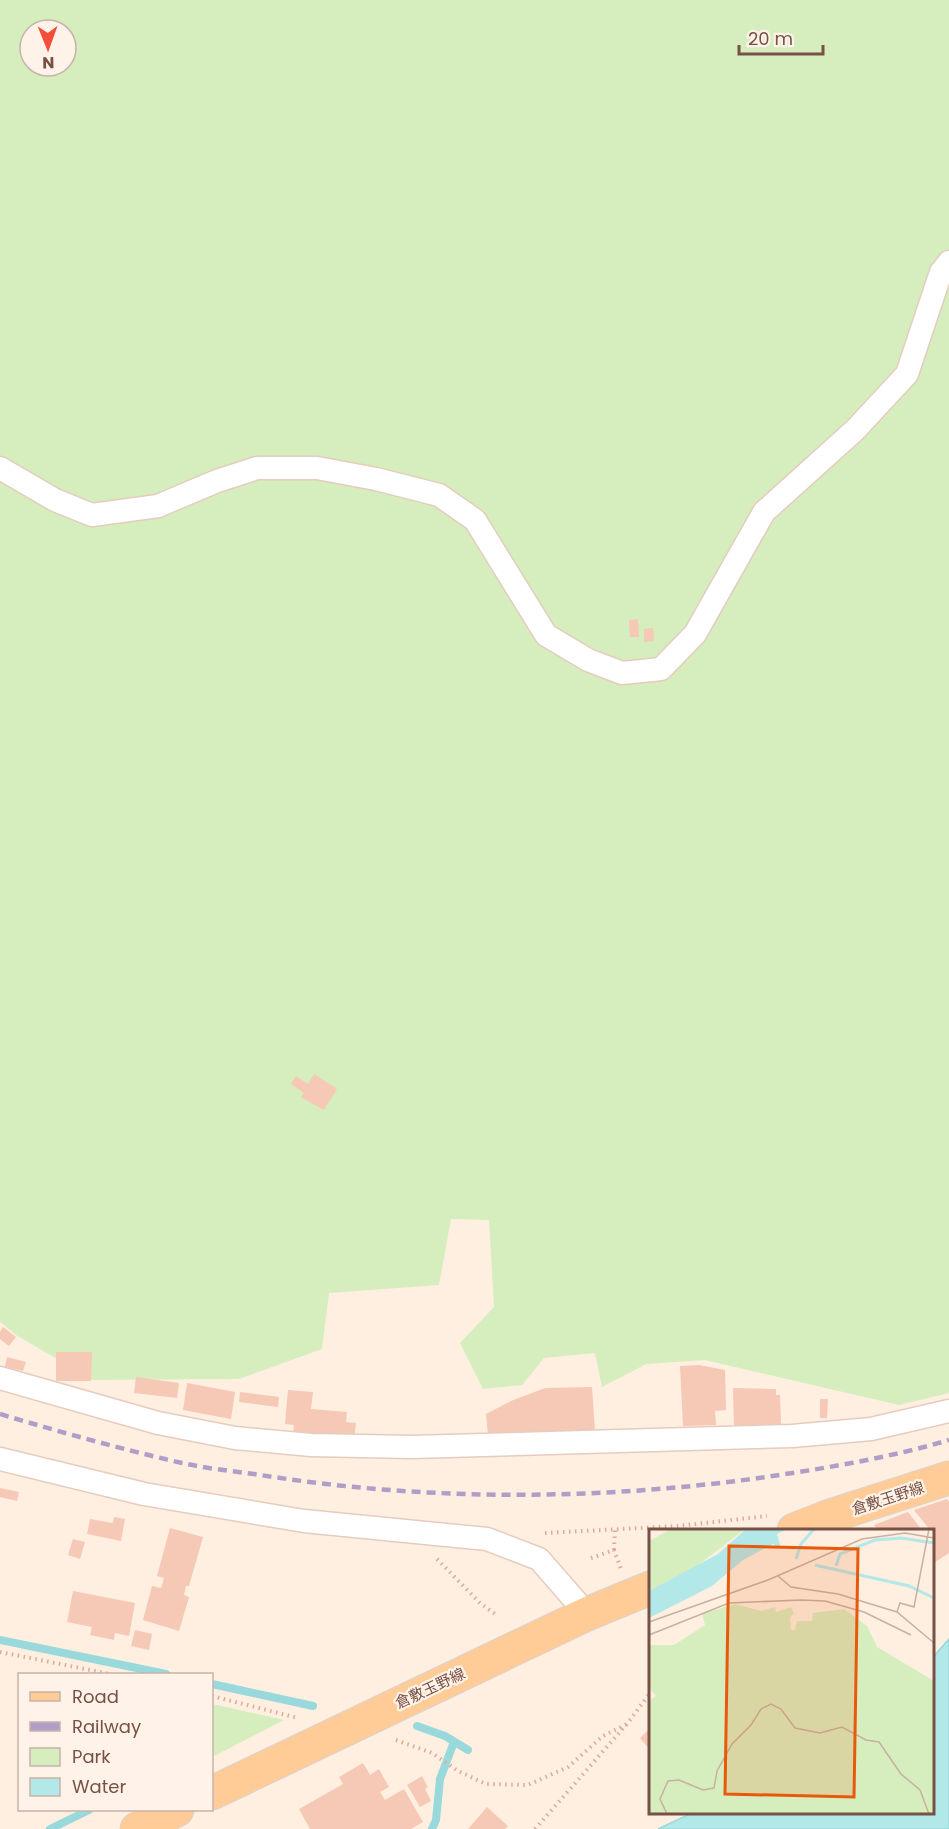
<svg xmlns="http://www.w3.org/2000/svg" width="949" height="1829" viewBox="0 0 949 1829" font-family="Poppins,'Noto Sans JP',sans-serif">
	<style>
		.green { fill: #d6edbe; fill-rule: evenodd }
		.water { fill: #b3e8e9; stroke: #99d9dc; stroke-width: 1.5 }
		.lines { fill: none; stroke-linecap: round; stroke-linejoin: round }
		.stream { stroke: #99d9dc; stroke-width: 8 }
		.building { fill: #f6c8b6 }
		.street-casing { stroke: #e5ccbe; stroke-width: 25 }
		.primary-casing { stroke: #dcd2cf; stroke-width: 35 }
		.path { stroke: #dbab99; stroke-width: 4; stroke-dasharray: 1.5 4.5; stroke-linecap: butt }
		.street { stroke: #fff; stroke-width: 22 }
		.primary { stroke: #ffcc97; stroke-width: 33 }
		.rail { stroke: #b09ec8; stroke-width: 4.5; stroke-dasharray: 9 6; stroke-linecap: butt }
		.labels { text-anchor: middle; dominant-baseline: central; stroke-width: 4.5; stroke-linejoin: round; paint-order: stroke }
		.street-label { font-size: 15px; fill: #775145; stroke: #fff3e9 }
		.inset-river { fill: none; stroke: #b3e8e9; stroke-width: 3 }
		.inset-road { fill: none; stroke: #c8b0a2; stroke-width: 1.5 }
		.view { fill: #e8590c; fill-opacity: 0.15; stroke: #e8590c; stroke-width: 3 }
		.inset-edge { fill: none; stroke: #775145; stroke-width: 3 }
	</style>
	<rect width="100%" height="100%" fill="#feefe0"/>
	<path class="green" d="M 0,0 L 949,0 L 949,1393 L 899,1405 L 705,1360 L 646,1364 L 602,1387 L 595,1353 L 544,1358 L 522,1385 L 483,1389 L 460,1343 L 494,1307 L 489,1220 L 451,1219 L 439,1285 L 329,1293 L 322,1349 L 239,1379 L 93,1380 L 16,1335 L 0,1322 ZM 30,30 L 66,30 L 66,66 L 30,66 Z
		M 212,1704 L 284,1720 L 212,1757 Z"/>
	<path class="water" d="M 949,1639 L 949,1829 L 658,1829 L 692,1813 L 932,1812 L 933,1657 Z"/>
	<g class="lines">
		<path class="stream" d="M 0,1640 L 166,1674
			M 212,1684 L 313,1706
			M 417,1726 L 445,1736 L 468,1750
			M 50,1829 L 89,1810
			M 432,1829 L 436,1820 L 440,1779 L 454,1742"/>
	</g>
	<path class="building" d="M 638,619 L 639,637 L 630,637 L 629,620 Z
		M 653,628 L 654,641 L 644,642 L 644,629 Z
		M 314,1074 L 337,1089 L 324,1110 L 301,1097 L 304,1093 L 291,1084 L 296,1076 L 308,1084 Z
		M 3,1327 L 16,1337 L 9,1346 L 0,1339 L 0,1332 Z
		M 56,1352 L 92,1352 L 91,1381 L 56,1381 Z
		M 7,1357 L 26,1362 L 23,1371 L 5,1367 Z
		M 699,1365 L 725,1370 L 726,1410 L 715,1411 L 716,1425 L 683,1426 L 680,1366 Z
		M 136,1377 L 179,1383 L 177,1398 L 134,1393 Z
		M 187,1383 L 235,1392 L 231,1419 L 183,1410 Z
		M 592,1387 L 595,1431 L 488,1435 L 486,1414 L 511,1401 L 545,1388 Z
		M 733,1388 L 776,1389 L 776,1395 L 780,1395 L 781,1424 L 734,1426 Z
		M 288,1390 L 313,1392 L 311,1409 L 347,1412 L 346,1422 L 356,1423 L 354,1441 L 293,1436 L 294,1425 L 285,1424 Z
		M 240,1392 L 279,1397 L 278,1407 L 239,1402 Z
		M 820,1399 L 828,1399 L 827,1418 L 820,1418 Z
		M 0,1488 L 19,1492 L 17,1501 L 0,1497 Z
		M 947,1499 L 949,1502 L 949,1553 L 932,1564 L 932,1530 L 930,1530 L 914,1510 Z
		M 908,1512 L 922,1530 L 878,1530 L 874,1525 Z
		M 114,1517 L 125,1519 L 121,1541 L 87,1534 L 90,1519 L 113,1523 Z
		M 170,1528 L 203,1537 L 189,1586 L 186,1586 L 184,1595 L 189,1597 L 179,1631 L 143,1620 L 152,1586 L 161,1588 L 164,1578 L 157,1576 Z
		M 73,1539 L 85,1542 L 80,1559 L 68,1555 Z
		M 73,1591 L 135,1603 L 129,1636 L 115,1633 L 114,1640 L 90,1635 L 92,1627 L 67,1622 Z
		M 135,1630 L 152,1634 L 149,1650 L 131,1646 Z
		M 650,1728 L 650,1750 L 640,1738 Z
		M 363,1763 L 370,1775 L 379,1769 L 389,1787 L 380,1792 L 385,1800 L 404,1789 L 423,1822 L 411,1829 L 310,1829 L 299,1809 L 343,1784 L 339,1777 Z
		M 422,1776 L 428,1787 L 425,1789 L 431,1801 L 420,1807 L 407,1785 Z
		M 487,1807 L 508,1826 L 505,1829 L 468,1829 Z"/>
	<g class="lines">
		<g class="street-casing">
			<path id="street" d="M 0,468 L 55,500 L 92,515 L 158,506 L 217,481 L 257,468 L 317,468 L 376,479 L 439,495 L 475,520 L 546,635 L 588,660 L 622,673 L 661,669 L 695,634 L 764,512 L 855,430 L 907,374 L 941,272 L 949,262
				M 0,1378 L 158,1423 L 235,1438 L 311,1445 L 412,1447 L 792,1436 L 871,1429 L 949,1411
				M 0,1459 L 144,1494 L 304,1521 L 487,1539 L 539,1559 L 587,1614"/>
		</g>
		<g class="primary-casing">
			<path id="primary" d="M 794,1530 L 830,1516 L 949,1478
				M 212,1793 L 587,1614 L 650,1588
				M 137,1829 L 177,1810"/>
		</g>
		<path class="path" d="M 545,1533 L 678,1526 L 767,1516
			M 614,1550 L 615,1530
			M 591,1558 L 614,1550 L 621,1569
			M 437,1559 L 480,1603 L 498,1616
			M 0,1652 L 110,1674
			M 212,1696 L 298,1718
			M 396,1740 L 432,1753 L 458,1771 L 486,1784 L 528,1785 L 568,1767 L 603,1736 L 627,1724
			M 535,1829 L 627,1724 L 650,1693"/>
		<use href="#street" class="street"/>
		<use href="#primary" class="primary"/>
		<path class="rail" d="M 0,1414 C 60,1432 121,1449 182,1463 C 205,1468 230,1471 254,1474 C 421,1501 592,1501 759,1478 C 821,1469 889,1458 949,1440"/>
	</g>
	<g class="labels">
		<g class="street-label">
			<text transform="translate(888 1498) rotate(-18)">倉敷玉野線</text>
			<text transform="translate(430 1688) rotate(-25)">倉敷玉野線</text>
		</g>
	</g>
	<g transform="translate(649 1529)">
		<rect width="285" height="285" fill="#feefe0"/>
		<path d="M 22,0 L 96,0 L 44,40 L 0,62 L 0,12 ZM 86,75 L 112,82 L 126,78 L 127,83 L 142,78 L 145,84 L 141,89 L 142,101 L 146,101 L 148,92 L 163,92 L 164,84 L 195,80 L 218,97 L 228,118 L 285,152 L 285,285 L 0,285 L 0,172 L 7,167 L 0,159 L 1,116 L 25,116 L 56,96 L 53,85 Z" fill="#d6edbe"/>
		<path d="M 97,0 L 138,0 L 128,5 L 132,19 L 124,15 L 94,31 L 63,57 L 0,89 L 0,62 L 69,25 Z" fill="#b3e8e9"/>
		<path class="inset-river" d="M 147,30 L 152,15 L 165,0M 166,36 L 260,57 L 285,69M 187,37 L 191,25 L 226,11 L 252,9 L 285,14"/>
		<path class="inset-road" d="M 129,47 L 142,58 L 189,65 L 248,83 L 285,114M 248,83 L 251,74 L 265,78 L 280,0M 0,93 L 119,51 L 213,10 L 256,4 L 285,9M 0,106 L 80,74 L 152,71 L 176,72 L 215,83 L 262,106M 18,285 L 11,270 L 19,252 L 30,251 L 54,261 L 65,259 L 68,242 L 83,215 L 102,196 L 112,180 L 122,175 L 132,180 L 146,199 L 171,204 L 193,198 L 217,211 L 230,213 L 252,245 L 271,261 L 280,285"/>
		<path class="view" d="M 80,17 L 209,20 L 205,268 L 76,265 Z"/>
		<rect width="285" height="285" class="inset-edge"/>
	</g>
	<rect x="18" y="1673" width="195" height="138" fill="#fff3e9" stroke="#c9b2a7" stroke-width="1.5"/>
	<rect x="30" y="1692" width="30" height="9" fill="#ffcc97" stroke="#c9b2a7" stroke-width="1.5"/>
	<text x="72" y="1703" font-size="18" fill="#775145">Road</text>
	<rect x="30" y="1722" width="30" height="9" fill="#b09ec8" stroke="#c9b2a7" stroke-width="1.5"/>
	<text x="72" y="1733" font-size="18" fill="#775145">Railway</text>
	<rect x="30" y="1748" width="30" height="18" fill="#d6edbe" stroke="#c9b2a7" stroke-width="1.5"/>
	<text x="72" y="1763" font-size="18" fill="#775145">Park</text>
	<rect x="30" y="1778" width="30" height="18" fill="#b3e8e9" stroke="#c9b2a7" stroke-width="1.5"/>
	<text x="72" y="1793" font-size="18" fill="#775145">Water</text>
	<g transform="translate(48 48) rotate(179)"><circle r="28" fill="#fff3e9" stroke="#c9b2a7" stroke-width="1.5"/>
	<path d="M0-4.5L10 22L0 15L-10 22Z" fill="#f34e3a"/>
	<text y="-9" font-size="16" font-weight="bold" text-anchor="middle" fill="#775145">N</text>
	</g>
	<path d="M739 45v9h84v-9" fill="none" stroke="#775145" stroke-width="3"/>
	<text x="748" y="45" font-size="18" fill="#775145" stroke="#fff3e9" stroke-width="4.5" paint-order="stroke">20 m</text>
</svg>
